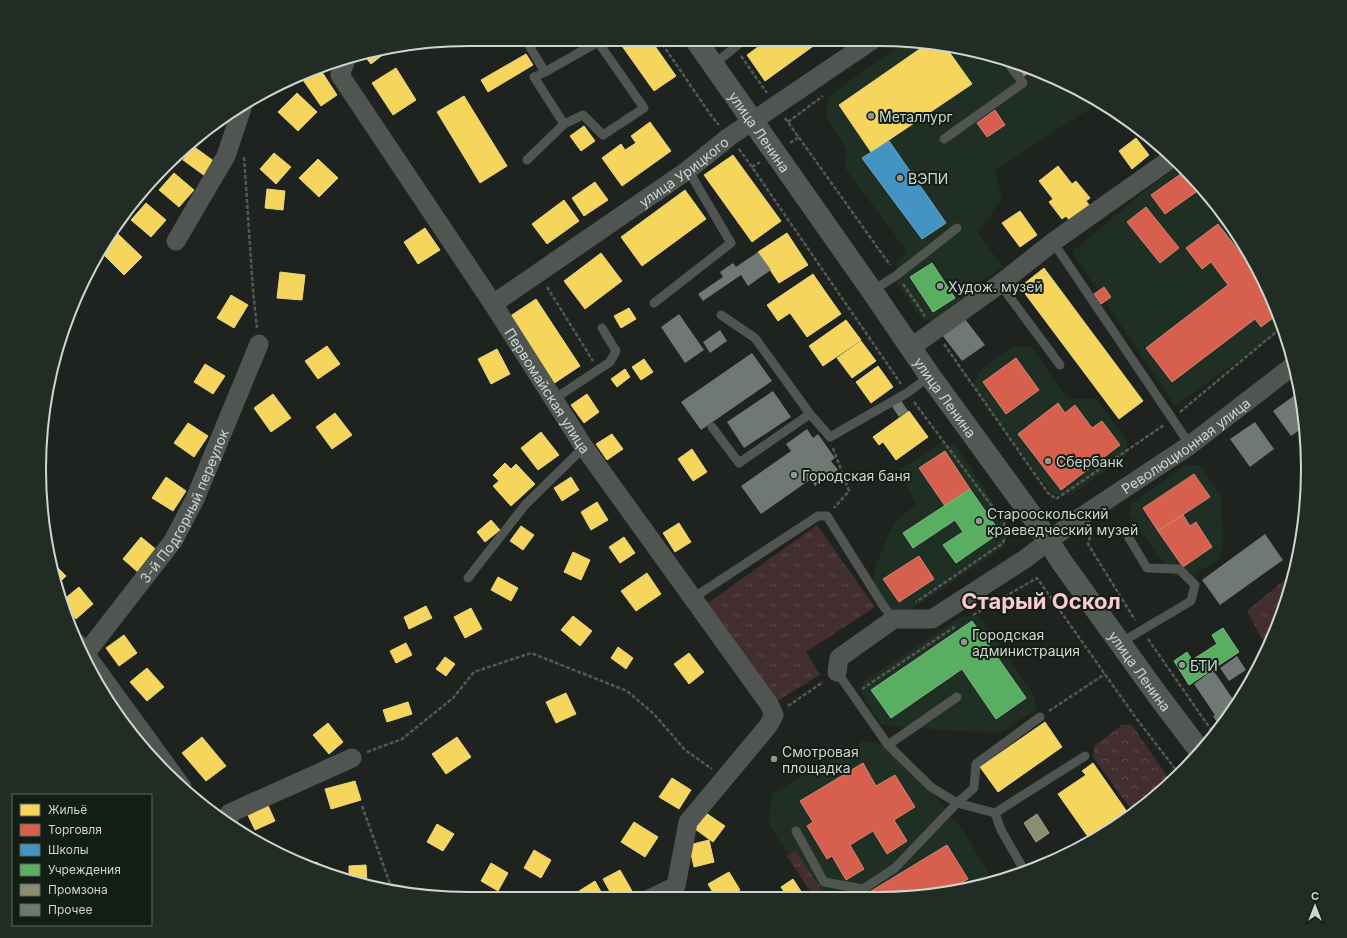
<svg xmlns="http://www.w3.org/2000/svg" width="1347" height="938" viewBox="0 0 1347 938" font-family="Inter,sans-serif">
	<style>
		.built { fill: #1f2f23 }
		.grass { fill: url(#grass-tufts) }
		.forest { fill: url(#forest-crowns) }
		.homes { fill: #f6d55c; stroke: #ead57e }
		.shops { fill: #d6604d; stroke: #d48374 }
		.schools { fill: #4393c3; stroke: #6da7c7 }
		.public { fill: #5aae61; stroke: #7dba82 }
		.industry { fill: #8c8c6e; stroke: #a0a28b }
		.building { fill: #6f7872 }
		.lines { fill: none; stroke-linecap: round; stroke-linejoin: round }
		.path { stroke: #555956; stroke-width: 2.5; stroke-dasharray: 4 2; stroke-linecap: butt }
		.service { stroke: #505551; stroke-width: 9 }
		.minor { stroke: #505551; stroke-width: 19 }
		.secondary { stroke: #525854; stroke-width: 22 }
		.poi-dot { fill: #909791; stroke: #121d15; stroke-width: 1.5 }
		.labels { text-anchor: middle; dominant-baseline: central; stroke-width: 4; stroke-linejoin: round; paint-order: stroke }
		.poi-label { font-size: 14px; fill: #ced5cf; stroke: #121d15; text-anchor: start }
		.street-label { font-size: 14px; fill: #ced5cf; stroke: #121d15 }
		.town-label { font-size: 22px; font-weight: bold; fill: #fcc8d1; stroke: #121d15 }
		.rim { fill: none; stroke: #ced5cf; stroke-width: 2 }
	</style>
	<defs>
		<pattern id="grass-tufts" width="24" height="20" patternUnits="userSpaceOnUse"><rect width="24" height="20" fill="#422d30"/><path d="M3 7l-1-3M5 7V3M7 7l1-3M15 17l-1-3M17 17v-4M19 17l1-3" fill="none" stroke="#5c4b4d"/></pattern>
		<pattern id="forest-crowns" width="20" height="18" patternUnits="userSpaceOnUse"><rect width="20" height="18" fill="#422d30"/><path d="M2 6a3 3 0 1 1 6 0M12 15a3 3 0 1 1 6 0" fill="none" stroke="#5c4b4d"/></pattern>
	</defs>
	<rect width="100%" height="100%" fill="#1e231f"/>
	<path class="built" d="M 904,42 L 962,47 L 987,54 L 991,60 L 996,56 L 1016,62 L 1093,96 L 1100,102 L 995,170 L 1002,198 L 978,233 L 1003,267 L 969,289 L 964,305 L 939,323 L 922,319 L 895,280 L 897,262 L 906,250 L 845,168 L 847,151 L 826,115 L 829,96 Z
		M 1181,164 L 1236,230 L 1275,305 L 1283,329 L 1175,406 L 1072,252 L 1147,189 Z
		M 1013,346 L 1032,347 L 1067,399 L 1096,399 L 1127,441 L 1126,456 L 1071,495 L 1053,495 L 974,388 L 978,372 Z
		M 940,443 L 956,445 L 1007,524 L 1004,547 L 907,612 L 889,608 L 873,580 L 875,568 L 890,531 L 896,521 L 916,505 L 900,470 Z
		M 1186,465 L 1200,465 L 1221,495 L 1223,545 L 1219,559 L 1190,577 L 1173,576 L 1129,515 L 1131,504 Z
		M 962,616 L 979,616 L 1032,692 L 1037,709 L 1000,733 L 897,727 L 881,724 L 862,695 L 864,681 Z
		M 864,741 L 897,746 L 963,831 L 989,873 L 985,883 L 962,891 L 878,899 L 816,899 L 768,823 L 773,793 Z"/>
	<path class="grass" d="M 817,525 L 875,607 L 806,652 L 820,675 L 777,701 L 708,603 Z
		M 1294,572 L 1275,634 L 1267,648 L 1247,611 Z
		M 795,850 L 828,899 L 815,899 L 787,856 Z"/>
	<path class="forest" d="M 1122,725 L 1132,725 L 1171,782 L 1134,814 L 1093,757 L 1094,746 Z"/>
	<path class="homes" d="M 547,39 L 557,39 L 550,44 Z
		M 617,39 L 650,39 L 676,76 L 654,91 Z
		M 769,39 L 823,39 L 765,81 L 747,55 Z
		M 927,44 L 945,46 L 972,84 L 871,152 L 839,105 Z
		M 389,50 L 371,64 L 362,53 Z
		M 526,54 L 533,65 L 488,92 L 481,80 Z
		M 396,68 L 416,100 L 393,115 L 372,83 Z
		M 320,69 L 337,95 L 321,106 L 303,80 Z
		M 297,93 L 317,112 L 298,131 L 278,112 Z
		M 464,96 L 507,166 L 480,183 L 437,112 Z
		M 233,110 L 234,111 L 220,127 L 217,123 Z
		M 650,122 L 671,151 L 622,186 L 602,158 L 621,144 L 625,150 L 636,143 L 631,136 Z
		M 584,126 L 595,141 L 581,151 L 570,136 Z
		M 1136,138 L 1149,155 L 1132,169 L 1119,151 Z
		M 193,146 L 215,162 L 205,176 L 183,160 Z
		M 274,153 L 291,167 L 276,184 L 260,169 Z
		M 733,155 L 781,221 L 752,242 L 704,175 Z
		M 318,159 L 338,178 L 319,197 L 299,178 Z
		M 1058,166 L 1072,184 L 1076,181 L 1090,198 L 1086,201 L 1090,206 L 1070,221 L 1066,216 L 1062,219 L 1049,202 L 1053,199 L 1039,181 Z
		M 174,173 L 194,190 L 179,207 L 159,190 Z
		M 595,182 L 608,200 L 584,216 L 572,198 Z
		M 267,189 L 285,191 L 283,210 L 265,208 Z
		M 685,190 L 706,219 L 642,266 L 621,237 Z
		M 564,200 L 579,221 L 547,244 L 532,224 Z
		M 146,203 L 166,220 L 151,237 L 131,220 Z
		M 1020,211 L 1037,235 L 1020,247 L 1002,223 Z
		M 425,228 L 440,250 L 418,264 L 404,242 Z
		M 787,233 L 808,265 L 779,283 L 758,252 Z
		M 118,234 L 142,257 L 124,275 L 101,252 Z
		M 601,253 L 622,281 L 585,309 L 564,281 Z
		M 1044,268 L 1143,401 L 1119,419 L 1020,287 Z
		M 280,272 L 305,275 L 302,300 L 277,298 Z
		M 813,274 L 824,290 L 778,321 L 767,305 Z
		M 824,290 L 841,314 L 807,337 L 790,313 Z
		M 231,295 L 248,305 L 234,328 L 217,318 Z
		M 536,299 L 580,366 L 553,384 L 509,317 Z
		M 629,308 L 636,319 L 621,328 L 614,316 Z
		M 846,320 L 861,340 L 823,366 L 809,346 Z
		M 861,341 L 876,361 L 852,378 L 837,358 Z
		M 327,346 L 340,364 L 318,379 L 305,361 Z
		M 497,349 L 510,374 L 491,384 L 478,359 Z
		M 644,359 L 653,372 L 641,380 L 632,367 Z
		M 205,364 L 225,376 L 213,394 L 194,382 Z
		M 878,366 L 893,387 L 871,403 L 856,382 Z
		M 625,369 L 630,377 L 617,387 L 611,379 Z
		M 273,394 L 291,418 L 271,432 L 254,408 Z
		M 587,394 L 599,412 L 584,423 L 571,405 Z
		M 909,411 L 928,437 L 896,460 L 883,442 L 879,445 L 873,437 Z
		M 335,413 L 352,435 L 332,449 L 316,427 Z
		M 188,423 L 208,436 L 194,457 L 174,443 Z
		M 541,432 L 559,455 L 538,470 L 521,448 Z
		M 612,434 L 623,449 L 607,460 L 596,444 Z
		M 692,449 L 707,472 L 693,481 L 678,459 Z
		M 505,463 L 511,469 L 516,464 L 535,484 L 511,506 L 493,486 L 499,481 L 493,475 Z
		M 166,477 L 186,491 L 173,511 L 152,498 Z
		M 571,477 L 579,490 L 562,501 L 554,488 Z
		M 597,502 L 608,520 L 591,530 L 581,512 Z
		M 491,520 L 500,530 L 485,542 L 477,532 Z
		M 679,523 L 691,542 L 675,552 L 663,533 Z
		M 521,526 L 534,535 L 523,550 L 510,541 Z
		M 141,537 L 159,552 L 140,574 L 123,559 Z
		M 624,537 L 635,553 L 620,563 L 609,547 Z
		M 573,552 L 590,560 L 581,580 L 564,572 Z
		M 49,559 L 66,576 L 58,584 Z
		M 647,573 L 661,594 L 636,611 L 621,591 Z
		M 498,577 L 518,588 L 511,601 L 491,590 Z
		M 79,587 L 93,604 L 76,619 L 65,606 L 63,600 Z
		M 426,606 L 432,618 L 409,629 L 404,617 Z
		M 471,608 L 482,629 L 465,638 L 454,617 Z
		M 573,616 L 592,631 L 580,646 L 561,630 Z
		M 124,635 L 137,653 L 119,666 L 106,648 Z
		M 406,643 L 412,655 L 396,663 L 390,651 Z
		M 618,647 L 633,658 L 626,669 L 611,658 Z
		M 689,653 L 704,672 L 689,684 L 674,664 Z
		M 445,657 L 455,664 L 446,676 L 436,669 Z
		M 147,668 L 164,687 L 147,701 L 130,682 Z
		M 566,693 L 576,714 L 556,723 L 546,702 Z
		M 408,702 L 412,714 L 387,722 L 383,710 Z
		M 1045,722 L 1062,747 L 998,792 L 980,767 Z
		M 328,723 L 343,742 L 329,754 L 313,735 Z
		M 202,737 L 226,766 L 206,781 L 182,753 Z
		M 457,737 L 471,757 L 446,774 L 432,754 Z
		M 1093,763 L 1130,816 L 1091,841 L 1058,794 L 1086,775 L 1082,771 Z
		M 672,778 L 691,790 L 679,809 L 659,797 Z
		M 355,781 L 361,800 L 331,809 L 325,789 Z
		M 266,801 L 275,821 L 255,830 L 246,811 Z
		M 706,813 L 725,826 L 713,842 L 695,829 Z
		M 634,822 L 658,837 L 645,857 L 621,842 Z
		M 437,824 L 454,834 L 443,851 L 427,842 Z
		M 709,840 L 714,862 L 694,867 L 689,845 Z
		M 534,850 L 551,860 L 541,878 L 524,868 Z
		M 317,862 L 322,871 L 306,867 Z
		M 491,863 L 508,873 L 498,891 L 481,881 Z
		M 366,865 L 367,884 L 349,880 L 349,866 Z
		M 620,870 L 632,891 L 618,899 L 614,899 L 603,879 Z
		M 729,872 L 740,890 L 726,899 L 717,899 L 708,884 Z
		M 793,879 L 806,899 L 789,899 L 781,887 Z
		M 595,881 L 605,899 L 584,899 L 579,891 Z"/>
	<path class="shops" d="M 1020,64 L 1033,69 L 1024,76 L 1018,65 Z
		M 995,110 L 1005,125 L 987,137 L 977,123 Z
		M 1185,171 L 1199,190 L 1165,214 L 1151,195 Z
		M 1146,207 L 1179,248 L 1160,263 L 1127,222 Z
		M 1218,224 L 1266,286 L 1275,305 L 1278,314 L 1261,327 L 1255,319 L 1172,382 L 1146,348 L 1228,285 L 1211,262 L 1202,269 L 1186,248 Z
		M 1104,287 L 1111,297 L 1101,304 L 1094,294 Z
		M 1016,358 L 1039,390 L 1006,414 L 983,382 Z
		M 1058,403 L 1065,413 L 1075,405 L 1092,428 L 1102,421 L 1120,445 L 1061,490 L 1018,434 Z
		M 945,451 L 970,489 L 945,506 L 919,468 Z
		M 1194,474 L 1210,497 L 1158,531 L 1143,508 Z
		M 1183,515 L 1190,526 L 1196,522 L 1212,547 L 1183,567 L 1158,531 Z
		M 919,556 L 934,579 L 899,602 L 883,579 Z
		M 863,763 L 876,786 L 895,775 L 915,807 L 894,820 L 907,841 L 887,854 L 873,831 L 850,845 L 864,869 L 846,880 L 832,856 L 827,859 L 807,826 L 813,822 L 800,801 Z
		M 947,845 L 968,879 L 946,892 L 878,899 L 858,899 Z"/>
	<path class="schools" d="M 889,141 L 946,223 L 922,239 L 862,158 Z"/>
	<path class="public" d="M 932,263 L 955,298 L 933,312 L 910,277 Z
		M 970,489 L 995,525 L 995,536 L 956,563 L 943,545 L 963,532 L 955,520 L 913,548 L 903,533 Z
		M 972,621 L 1026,698 L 996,719 L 962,669 L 891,718 L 871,690 Z
		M 1223,628 L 1239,652 L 1189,685 L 1174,661 L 1187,652 L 1192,660 L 1217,644 L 1212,635 Z"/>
	<path class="industry" d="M 1037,814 L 1049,833 L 1036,842 L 1024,823 Z"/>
	<path class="building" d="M 758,252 L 771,270 L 748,286 L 741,275 L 703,301 L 698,294 L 723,277 L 720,272 L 733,263 L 736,267 Z
		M 679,314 L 704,350 L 685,363 L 661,327 Z
		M 965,319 L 985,345 L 962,361 L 942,335 Z
		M 720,330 L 727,341 L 710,353 L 703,342 Z
		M 752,353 L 772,381 L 701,430 L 681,402 Z
		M 773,391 L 791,417 L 744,448 L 727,422 Z
		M 1299,392 L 1301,395 L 1304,427 L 1291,436 L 1273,411 Z
		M 900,399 L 908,411 L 899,417 L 891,405 Z
		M 1255,422 L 1274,449 L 1250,467 L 1230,439 Z
		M 807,429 L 813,438 L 818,434 L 835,458 L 831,461 L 838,470 L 815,486 L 811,479 L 761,514 L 741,486 L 791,451 L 786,444 Z
		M 1265,534 L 1283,560 L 1220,605 L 1202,580 Z
		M 1237,656 L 1246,670 L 1229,681 L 1220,668 Z
		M 1213,670 L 1235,702 L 1241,698 L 1235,708 L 1220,727 L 1213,716 L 1215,715 L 1194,684 Z"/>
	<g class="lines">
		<path class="path" d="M 659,39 L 710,114 L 719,125
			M 889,46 L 897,41
			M 741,56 L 767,93
			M 785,118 L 890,265
			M 788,122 L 823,96
			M 790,143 L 799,137
			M 739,149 L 752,167 L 901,384
			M 244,157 L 253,290 L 257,328
			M 752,167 L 760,162
			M 903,284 L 925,316
			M 547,287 L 593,361
			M 944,344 L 1048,493 L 1056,499 L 1164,425
			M 914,402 L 1003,521 L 1007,532 L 1003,543 L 916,602
			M 1180,412 L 1282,327
			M 833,448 L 849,491 L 834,508
			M 1092,531 L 1088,544 L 1135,620
			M 973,615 L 1037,578 L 1136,718 L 1180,775
			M 1148,639 L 1214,734
			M 862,689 L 956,626
			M 788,706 L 823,682
			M 1049,711 L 1105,674
			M 367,752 L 402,739 L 453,698 L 474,672 L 531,653 L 627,691 L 654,714 L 685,750 L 712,769
			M 362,806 L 393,892
			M 532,896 L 534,899"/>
		<path class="service" d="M 525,39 L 545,72 L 598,42 L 644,108 L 603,135 L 583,115 L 564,124 L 527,160
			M 713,65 L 745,39
			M 545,72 L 534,77 L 564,124
			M 944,139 L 1023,83 L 1005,59
			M 1053,242 L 1190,445
			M 1000,284 L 1060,365
			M 872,291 L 897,275 L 957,228
			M 654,303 L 731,243 L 688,170
			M 721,315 L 755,338 L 810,414 L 830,437 L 907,393 L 930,376
			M 554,399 L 610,362 L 616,351 L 602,328
			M 712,427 L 739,463 L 810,414
			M 468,578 L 525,505 L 584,447
			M 693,598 L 818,516 L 827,516 L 884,607 L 894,619
			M 1120,643 L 1191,601 L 1195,585 L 1179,569 L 1147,568 L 1129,538
			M 1040,717 L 976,764 L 974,788 L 957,803 L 995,813 L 1085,756
			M 888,745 L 957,697
			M 995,813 L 1001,830 L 1024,870
			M 796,831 L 824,882 L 863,889 L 895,868 L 957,803 L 931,787 L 888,745 L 837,672"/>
		<g class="minor">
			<path id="s1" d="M 347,57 L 340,75 L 493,304 L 584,447 L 769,704 L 774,715 L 768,726 L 688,822 L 676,886 L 649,899"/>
			<path d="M 176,241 L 226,156 L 243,105"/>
			<path id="s2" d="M 493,304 L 688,170 L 729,137 L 874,39"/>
			<path d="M 910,348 L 1000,284 L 1053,242 L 1172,158"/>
			<path d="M 78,644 L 182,787"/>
			<path id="s3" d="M 86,653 L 173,541 L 195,499 L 259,344"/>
			<path id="s4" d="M 837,672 L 839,658 L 894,619 L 932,619 L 1025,559 L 1075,521 L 1190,445 L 1294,365"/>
			<path d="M 228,825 L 230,813 L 352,758"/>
		</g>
		<path class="secondary" id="s5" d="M 695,39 L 872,291 L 930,376 L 1032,516 L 1061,561 L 1159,697 L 1200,751"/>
	</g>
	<g class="poi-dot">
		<circle cx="871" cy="116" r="4"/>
		<circle cx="900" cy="178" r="4"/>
		<circle cx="940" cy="286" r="4"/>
		<circle cx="1048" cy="461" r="4"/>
		<circle cx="794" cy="475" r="4"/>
		<circle cx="979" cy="521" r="4"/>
		<circle cx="964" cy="642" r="4"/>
		<circle cx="1182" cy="665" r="4"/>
		<circle cx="774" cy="759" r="4"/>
	</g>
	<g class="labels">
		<g class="poi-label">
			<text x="879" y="116">Металлург</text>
			<text x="908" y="178">ВЭПИ</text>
			<text x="948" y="286">Худож. музей</text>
			<text x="1056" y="461">Сбербанк</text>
			<text x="802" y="475">Городская баня</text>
			<text x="987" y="513">Старооскольский<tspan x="987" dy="16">краеведческий музей</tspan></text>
			<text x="972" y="634">Городская<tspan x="972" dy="16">администрация</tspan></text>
			<text x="1190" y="665">БТИ</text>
			<text x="782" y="751">Смотровая<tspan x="782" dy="16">площадка</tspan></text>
		</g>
		<g class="street-label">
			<text stroke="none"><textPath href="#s5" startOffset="113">улица Ленина</textPath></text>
			<text stroke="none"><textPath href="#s2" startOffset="232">улица Урицкого</textPath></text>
			<text stroke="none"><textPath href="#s1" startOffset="397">Первомайская улица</textPath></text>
			<text stroke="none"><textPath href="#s5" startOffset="437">улица Ленина</textPath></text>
			<text stroke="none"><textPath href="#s4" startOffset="427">Революционная улица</textPath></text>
			<text stroke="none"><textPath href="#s3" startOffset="178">3-й Подгорный переулок</textPath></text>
			<text stroke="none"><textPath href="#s5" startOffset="773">улица Ленина</textPath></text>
		</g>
		<g class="town-label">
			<text x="1041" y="601">Старый Оскол</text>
		</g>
	</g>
	<path d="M0 0H1347V938H0ZM469 46H878A423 423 0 0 1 1301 469V469A423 423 0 0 1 878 892H469A423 423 0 0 1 46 469V469A423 423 0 0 1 469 46Z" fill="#212c24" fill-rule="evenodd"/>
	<path class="rim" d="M469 46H878A423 423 0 0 1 1301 469V469A423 423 0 0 1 878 892H469A423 423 0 0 1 46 469V469A423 423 0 0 1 469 46Z"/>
	<rect x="12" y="794" width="140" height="132" fill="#121d15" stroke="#5d675f"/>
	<rect x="20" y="804" width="20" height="12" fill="#f6d55c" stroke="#5d675f"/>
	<text x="48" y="814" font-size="12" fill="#ced5cf">Жильё</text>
	<rect x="20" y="824" width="20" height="12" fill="#d6604d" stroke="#5d675f"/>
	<text x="48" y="834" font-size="12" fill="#ced5cf">Торговля</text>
	<rect x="20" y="844" width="20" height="12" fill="#4393c3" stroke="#5d675f"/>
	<text x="48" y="854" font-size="12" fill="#ced5cf">Школы</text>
	<rect x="20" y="864" width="20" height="12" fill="#5aae61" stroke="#5d675f"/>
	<text x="48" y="874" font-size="12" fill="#ced5cf">Учреждения</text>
	<rect x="20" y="884" width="20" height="12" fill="#8c8c6e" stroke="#5d675f"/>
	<text x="48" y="894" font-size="12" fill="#ced5cf">Промзона</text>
	<rect x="20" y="904" width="20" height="12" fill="#6f7872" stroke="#5d675f"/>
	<text x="48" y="914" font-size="12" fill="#ced5cf">Прочее</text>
	<g transform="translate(1315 906)" stroke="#121d15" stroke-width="3" paint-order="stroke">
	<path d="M0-3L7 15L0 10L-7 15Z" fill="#ced5cf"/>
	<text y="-6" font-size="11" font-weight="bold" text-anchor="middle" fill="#ced5cf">С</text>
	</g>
</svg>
